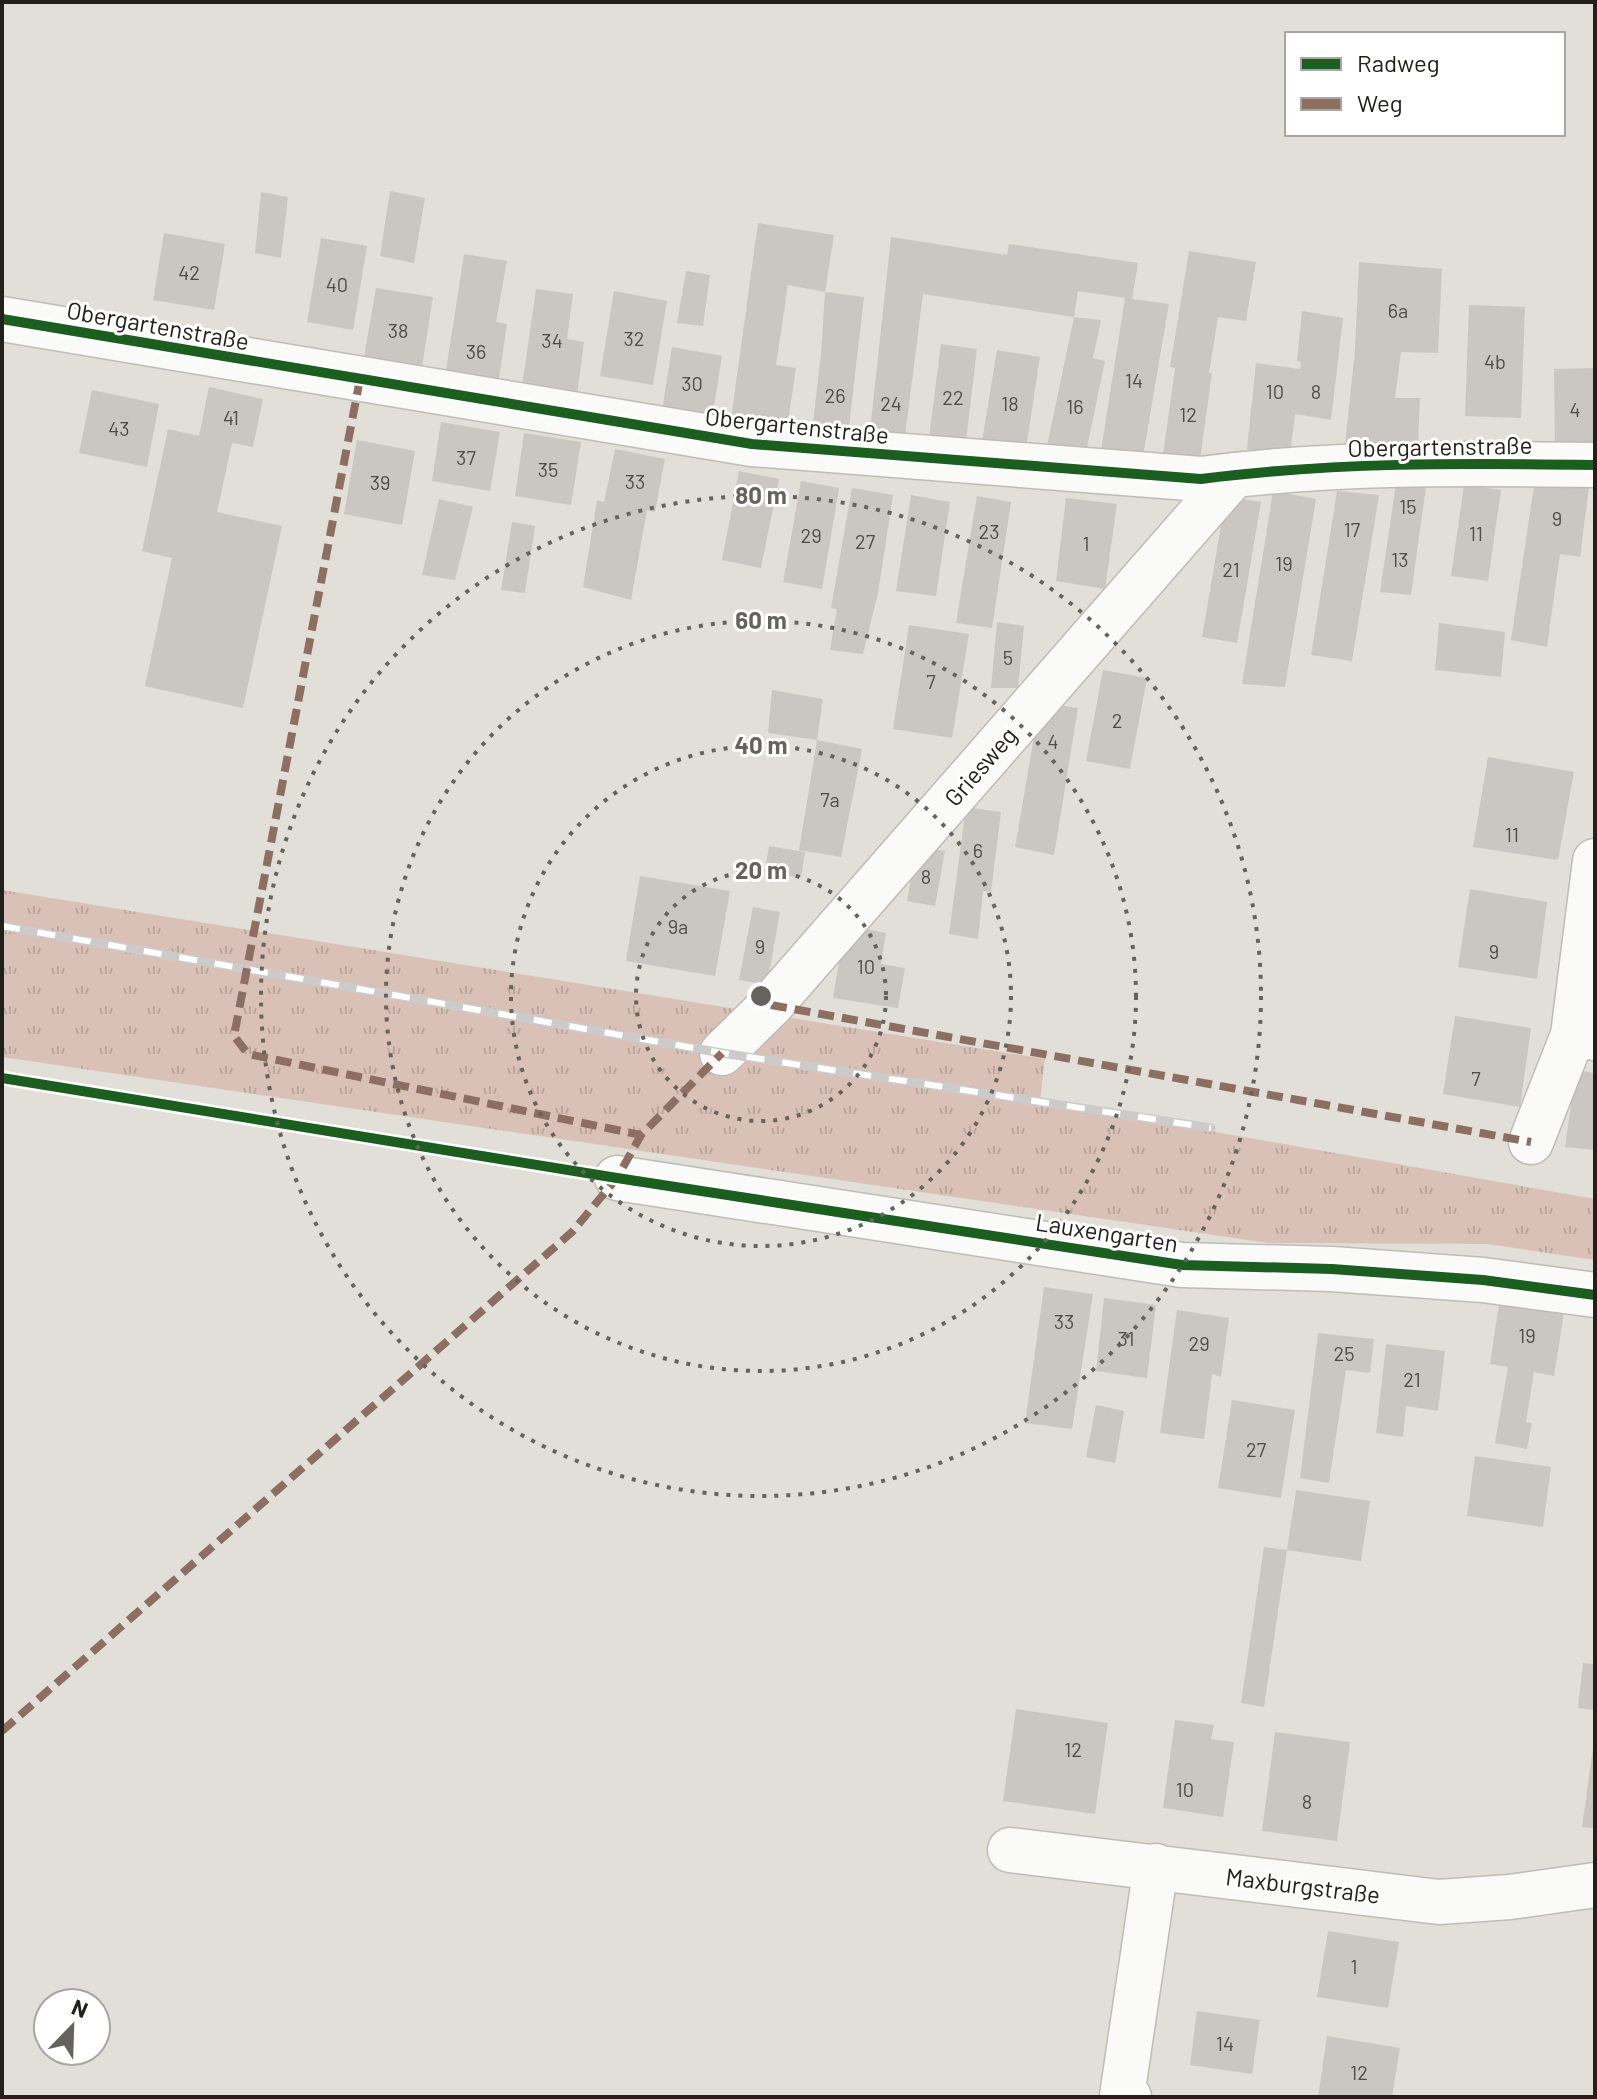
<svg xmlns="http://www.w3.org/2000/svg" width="1597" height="2099" viewBox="0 0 1597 2099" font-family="Barlow,sans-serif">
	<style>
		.grass { fill: url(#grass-tufts) }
		.building { fill: #cac7c2 }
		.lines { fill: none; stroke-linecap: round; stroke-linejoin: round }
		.minor-casing { stroke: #bebcb6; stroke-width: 47 }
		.minor { stroke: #fafaf9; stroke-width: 44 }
		.rail-casing { stroke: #cccbc9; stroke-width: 9 }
		.rail { stroke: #fff; stroke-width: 6; stroke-dasharray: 18; stroke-linecap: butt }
		.quiet { stroke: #8d6e63; stroke-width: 8; stroke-dasharray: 16 8; stroke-linecap: butt }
		.cycleway-casing { stroke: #fff; stroke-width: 15 }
		.cycleway { stroke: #1b5e20; stroke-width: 10 }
		.ring { fill: none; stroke: #65635d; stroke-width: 4; stroke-dasharray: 4 8 }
		.labels { text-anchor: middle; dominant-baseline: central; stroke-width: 6; stroke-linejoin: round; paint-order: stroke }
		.number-label { font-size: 20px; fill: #4f4c48 }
		.street-label { font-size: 24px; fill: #22201b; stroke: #fff }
		.centre { fill: #65635d; stroke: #fff; stroke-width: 4 }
		.ring-label { font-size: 24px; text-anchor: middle; font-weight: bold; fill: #65635d; stroke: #fff; stroke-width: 6; stroke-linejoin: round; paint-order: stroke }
	</style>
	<defs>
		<pattern id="grass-tufts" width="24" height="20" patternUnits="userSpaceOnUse" patternTransform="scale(2)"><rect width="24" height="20" fill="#dac1b8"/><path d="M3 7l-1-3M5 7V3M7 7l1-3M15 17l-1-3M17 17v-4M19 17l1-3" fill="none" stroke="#bba69e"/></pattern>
	</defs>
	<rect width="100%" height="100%" fill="#e1dfd8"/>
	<path class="grass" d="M 2,890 L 1045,1059 L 1040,1101 L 1595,1199 L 1595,1260 L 1488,1244 L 1268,1243 L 2,1057 Z"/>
	<path class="building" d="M 390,191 L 425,198 L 414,263 L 380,256 Z
		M 261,192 L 288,197 L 281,258 L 255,253 Z
		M 758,223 L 834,235 L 825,292 L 788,285 L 776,365 L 796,368 L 787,428 L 731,419 Z
		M 164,233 L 225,244 L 214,310 L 153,300 Z
		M 891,237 L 1007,255 L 1009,244 L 1138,263 L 1132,299 L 1169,304 L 1142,462 L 1100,457 L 1125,298 L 1078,291 L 1074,317 L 923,294 L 904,444 L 869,440 Z
		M 321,238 L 367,246 L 353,330 L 307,322 Z
		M 1189,251 L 1256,262 L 1246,321 L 1218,317 L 1209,373 L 1212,373 L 1200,460 L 1163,455 L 1175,368 L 1170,367 Z
		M 464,254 L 507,261 L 496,322 L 507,324 L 498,385 L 445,377 Z
		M 1359,262 L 1442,269 L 1438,353 L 1401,352 L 1395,398 L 1420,398 L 1418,445 L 1345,445 L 1355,350 Z
		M 686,271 L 710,275 L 703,326 L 677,323 Z
		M 376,288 L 433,297 L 421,373 L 363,363 Z
		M 536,289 L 573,294 L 567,339 L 584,342 L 577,395 L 522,386 Z
		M 614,291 L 667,301 L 653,385 L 600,376 Z
		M 825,292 L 864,297 L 848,436 L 812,431 L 821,354 Z
		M 1469,305 L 1525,307 L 1521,418 L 1465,416 Z
		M 1302,311 L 1343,318 L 1331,420 L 1295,414 L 1290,455 L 1247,449 L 1256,363 L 1300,369 L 1301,362 L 1297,361 Z
		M 1074,317 L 1101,320 L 1093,358 L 1105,361 L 1085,457 L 1046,451 Z
		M 941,344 L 977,349 L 965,449 L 928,445 Z
		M 672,347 L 722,356 L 712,419 L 662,411 Z
		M 997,350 L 1040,357 L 1025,455 L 981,448 Z
		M 1595,368 L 1595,449 L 1555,450 L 1554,369 Z
		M 209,387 L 263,399 L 253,447 L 232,443 L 217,512 L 282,526 L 243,708 L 145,686 L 172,558 L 142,551 L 168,429 L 199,436 Z
		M 92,390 L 159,404 L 147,467 L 79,453 Z
		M 441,422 L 500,432 L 490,491 L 432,481 Z
		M 524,433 L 581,442 L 571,505 L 515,496 Z
		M 357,440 L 415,451 L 402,525 L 344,514 Z
		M 615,449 L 665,459 L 655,512 L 647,510 L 631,600 L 583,587 L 597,500 L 604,502 Z
		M 739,471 L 779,479 L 761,568 L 722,560 Z
		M 1535,479 L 1589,487 L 1580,557 L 1560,554 L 1547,647 L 1511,640 Z
		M 801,481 L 839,488 L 822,589 L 783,582 Z
		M 1396,484 L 1426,487 L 1411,595 L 1380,592 Z
		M 1464,485 L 1501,490 L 1488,581 L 1451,576 Z
		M 852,488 L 893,495 L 878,593 L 863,654 L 830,650 L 837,609 L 831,608 Z
		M 1273,491 L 1316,499 L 1285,687 L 1242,684 Z
		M 1337,491 L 1379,495 L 1352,661 L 1311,655 Z
		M 911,495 L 950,502 L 936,596 L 896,591 Z
		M 977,496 L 1011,502 L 992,628 L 956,623 Z
		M 1226,496 L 1261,502 L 1237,643 L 1202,637 Z
		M 1066,498 L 1117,504 L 1105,589 L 1056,581 Z
		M 439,499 L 473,507 L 455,580 L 422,575 Z
		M 512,522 L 535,526 L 525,593 L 501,590 Z
		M 997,622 L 1024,626 L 1018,688 L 991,688 Z
		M 1439,623 L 1505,632 L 1501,677 L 1435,670 Z
		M 909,625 L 969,634 L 952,738 L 893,729 Z
		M 1103,670 L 1147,678 L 1130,769 L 1086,761 Z
		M 772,690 L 823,699 L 817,740 L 862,749 L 841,857 L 799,850 L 817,740 L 768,733 Z
		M 1040,702 L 1078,708 L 1054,855 L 1015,847 Z
		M 1488,757 L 1574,772 L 1558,860 L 1473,847 Z
		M 966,807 L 1001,812 L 991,892 L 983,891 L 978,939 L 949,934 Z
		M 769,846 L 805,852 L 801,878 L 765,871 Z
		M 917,846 L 945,851 L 935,906 L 907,901 Z
		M 640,876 L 730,891 L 715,976 L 626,961 Z
		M 1470,889 L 1547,902 L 1537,979 L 1458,967 Z
		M 753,907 L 780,912 L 767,985 L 739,980 Z
		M 845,925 L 886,933 L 881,964 L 905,968 L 898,1008 L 833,998 Z
		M 1455,1016 L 1531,1028 L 1520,1107 L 1443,1094 Z
		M 1576,1070 L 1595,1073 L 1595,1150 L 1565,1147 Z
		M 1044,1287 L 1093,1294 L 1072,1429 L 1025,1423 Z
		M 1500,1297 L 1565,1306 L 1554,1376 L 1534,1372 L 1526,1422 L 1532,1423 L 1527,1449 L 1495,1443 L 1508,1367 L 1490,1364 Z
		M 1104,1298 L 1156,1305 L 1147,1378 L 1096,1371 Z
		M 1177,1310 L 1229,1318 L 1221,1377 L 1212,1374 L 1204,1439 L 1160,1433 Z
		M 1318,1333 L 1374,1339 L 1370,1373 L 1346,1370 L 1329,1483 L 1300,1478 Z
		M 1386,1344 L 1445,1351 L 1438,1411 L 1406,1406 L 1403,1437 L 1376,1433 Z
		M 1232,1400 L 1295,1410 L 1281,1498 L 1218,1488 Z
		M 1096,1405 L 1124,1411 L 1115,1463 L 1086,1457 Z
		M 1475,1456 L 1551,1467 L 1543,1527 L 1467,1516 Z
		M 1296,1490 L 1370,1501 L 1361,1561 L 1287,1550 Z
		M 1264,1547 L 1287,1550 L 1264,1707 L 1241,1703 Z
		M 1583,1663 L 1595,1664 L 1595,1710 L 1578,1708 Z
		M 1016,1709 L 1108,1723 L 1095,1814 L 1003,1801 Z
		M 1175,1720 L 1214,1725 L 1211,1739 L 1234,1742 L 1223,1817 L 1163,1808 Z
		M 1275,1732 L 1350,1742 L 1337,1841 L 1262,1831 Z
		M 1593,1748 L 1595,1748 L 1595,1828 L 1582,1827 Z
		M 1328,1931 L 1399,1942 L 1388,2008 L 1317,1997 Z
		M 1197,2011 L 1260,2020 L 1252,2074 L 1190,2065 Z
		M 1327,2036 L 1400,2048 L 1392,2097 L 1318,2097 Z"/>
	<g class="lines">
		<g class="minor-casing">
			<path id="minor" d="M 2,319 L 752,444 L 1201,479 C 1331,462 1464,463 1595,465
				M 1595,861 L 1573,1035 L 1595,1038
				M 722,1053 L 771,1005 L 1234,475
				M 1531,1142 L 1573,1035
				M 617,1178 L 1182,1265 L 1332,1269 L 1483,1280 L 1595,1295
				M 1010,1850 L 1439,1902 L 1510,1897 L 1595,1885
				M 1129,2097 L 1122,2096 L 1156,1866"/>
		</g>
		<use href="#minor" class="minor"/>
		<g class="rail-casing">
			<path id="rail" d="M 2,926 L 722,1053 L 1211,1128"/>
		</g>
		<use href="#rail" class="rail"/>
		<path class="quiet" d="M 360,379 L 234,1036 L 248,1054 L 641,1135
			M 771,1005 L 1531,1142
			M 2,1731 L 572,1232 L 617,1178 L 641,1135 L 722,1053"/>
		<g class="cycleway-casing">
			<path id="cycleway" d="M 2,319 L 752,444 L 1201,479 C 1331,462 1464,463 1595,465
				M 2,1078 L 617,1178 L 1182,1265 L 1332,1269 L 1483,1280 L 1595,1295"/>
		</g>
		<use href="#cycleway" class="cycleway"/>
	</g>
	<g class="ring">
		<circle cx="761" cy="996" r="125"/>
		<circle cx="761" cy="996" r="250"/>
		<circle cx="761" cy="996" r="375"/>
		<circle cx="761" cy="996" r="500"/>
	</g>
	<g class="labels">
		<g class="number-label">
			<text x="189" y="272">42</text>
			<text x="337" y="284">40</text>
			<text x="1398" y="310">6a</text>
			<text x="398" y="330">38</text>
			<text x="634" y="338">32</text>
			<text x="552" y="340">34</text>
			<text x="476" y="351">36</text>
			<text x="1495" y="361">4b</text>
			<text x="1134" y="380">14</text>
			<text x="692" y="383">30</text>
			<text x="1275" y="391">10</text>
			<text x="1316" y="391">8</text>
			<text x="835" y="395">26</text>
			<text x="953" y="397">22</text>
			<text x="891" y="403">24</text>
			<text x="1010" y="403">18</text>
			<text x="1075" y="406">16</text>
			<text x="1575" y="409">4</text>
			<text x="1188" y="414">12</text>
			<text x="231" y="417">41</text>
			<text x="119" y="428">43</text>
			<text x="466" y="457">37</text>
			<text x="548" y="469">35</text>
			<text x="635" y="481">33</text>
			<text x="380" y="482">39</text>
			<text x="1408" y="506">15</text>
			<text x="1557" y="518">9</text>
			<text x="1352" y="529">17</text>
			<text x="989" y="531">23</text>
			<text x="1476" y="533">11</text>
			<text x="811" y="535">29</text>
			<text x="865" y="541">27</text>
			<text x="1086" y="543">1</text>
			<text x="1400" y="559">13</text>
			<text x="1284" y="563">19</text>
			<text x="1231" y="569">21</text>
			<text x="1008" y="657">5</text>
			<text x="931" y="681">7</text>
			<text x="1117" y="720">2</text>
			<text x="1053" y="741">4</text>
			<text x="830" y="799">7a</text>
			<text x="1512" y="834">11</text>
			<text x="978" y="850">6</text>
			<text x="926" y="876">8</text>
			<text x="678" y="926">9a</text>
			<text x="760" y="946">9</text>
			<text x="1494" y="951">9</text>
			<text x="866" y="966">10</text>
			<text x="1476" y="1078">7</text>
			<text x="1064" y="1321">33</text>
			<text x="1527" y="1335">19</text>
			<text x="1126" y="1338">31</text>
			<text x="1199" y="1343">29</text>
			<text x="1344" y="1353">25</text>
			<text x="1412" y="1379">21</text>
			<text x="1256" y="1449">27</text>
			<text x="1073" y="1749">12</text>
			<text x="1185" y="1789">10</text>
			<text x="1307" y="1801">8</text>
			<text x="1354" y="1966">1</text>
			<text x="1225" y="2043">14</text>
			<text x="1359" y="2072">12</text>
		</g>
		<g class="street-label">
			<text transform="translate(158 325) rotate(10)">Obergartenstraße</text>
			<text transform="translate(797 425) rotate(6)">Obergartenstraße</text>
			<text transform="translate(1440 446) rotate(-1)">Obergartenstraße</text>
			<text transform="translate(980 766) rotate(-49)">Griesweg</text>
			<text transform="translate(1107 1232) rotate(9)">Lauxengarten</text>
			<text transform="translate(1303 1885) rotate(7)">Maxburgstraße</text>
		</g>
	</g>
	<circle cx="761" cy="996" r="12" class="centre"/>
	<g class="ring-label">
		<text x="761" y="504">80 m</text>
		<text x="761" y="629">60 m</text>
		<text x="761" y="754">40 m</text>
		<text x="761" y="879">20 m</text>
	</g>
	<rect width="1597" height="2099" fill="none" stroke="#22201b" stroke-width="8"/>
	<rect x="1285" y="32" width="280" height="104" fill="#ffffff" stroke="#a7a6a4" stroke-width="2"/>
	<rect x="1301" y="58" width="40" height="12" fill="#1b5e20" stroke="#a7a6a4" stroke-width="2"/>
	<text x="1357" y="72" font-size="24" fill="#22201b">Radweg</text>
	<rect x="1301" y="98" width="40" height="12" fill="#8d6e63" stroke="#a7a6a4" stroke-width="2"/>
	<text x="1357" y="112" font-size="24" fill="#22201b">Weg</text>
	<g transform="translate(72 2027) rotate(23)"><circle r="38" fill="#ffffff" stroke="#a7a6a4" stroke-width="2"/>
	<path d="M0-6L14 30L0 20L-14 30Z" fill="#65635d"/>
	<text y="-12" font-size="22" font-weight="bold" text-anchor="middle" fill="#22201b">N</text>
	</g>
</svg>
